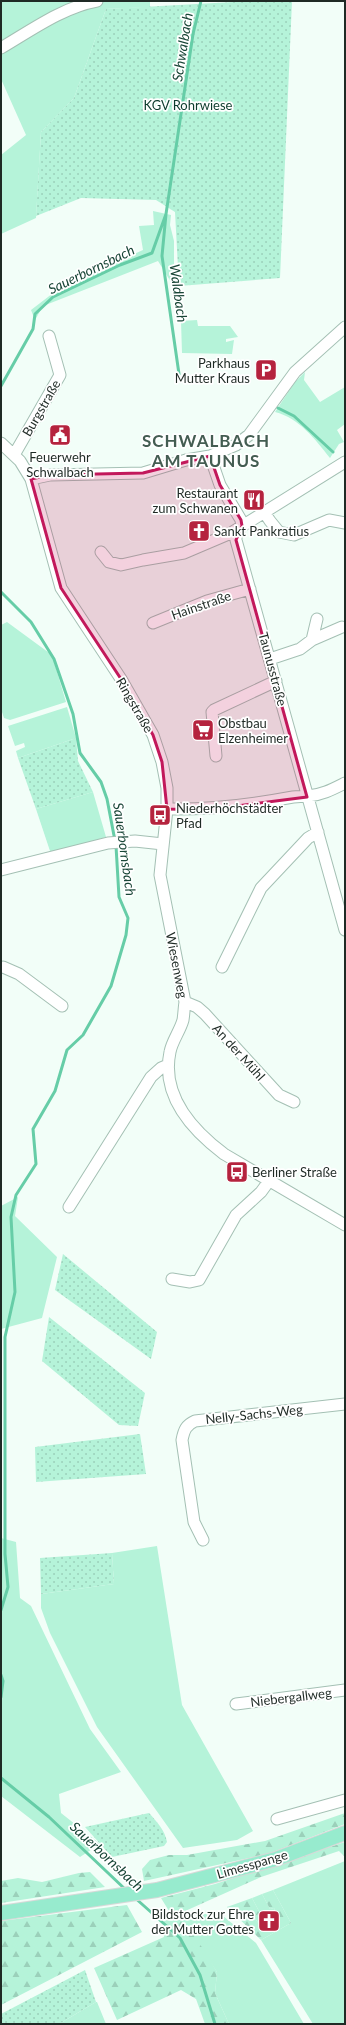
<svg xmlns="http://www.w3.org/2000/svg" width="346" height="2025" viewBox="0 0 346 2025" font-family="Lato,sans-serif">
	<style>
		.green { fill: #b5f3d9 }
		.forest { fill: url(#forest-firs) }
		.garden { fill: url(#garden-dots) }
		.lines { fill: none; stroke-linecap: round; stroke-linejoin: round }
		.stream { stroke: #66cda7; stroke-width: 3 }
		.minor-casing { stroke: #a4c0b4; stroke-width: 13 }
		.major-casing { stroke: #d7d9d8; stroke-width: 16 }
		.minor { stroke: #fff; stroke-width: 11 }
		.major { stroke: #97ebce; stroke-width: 14 }
		.marked { fill: #c2185b; fill-opacity: 0.2; stroke: #c2185b; stroke-width: 3; stroke-linejoin: round }
		.labels { text-anchor: middle; dominant-baseline: central; stroke-width: 3.5; stroke-linejoin: round; paint-order: stroke }
		.park-label { font-size: 13px; fill: #0d3c2d; stroke: #fff }
		.poi-label { font-size: 13px; fill: #1f2a25; stroke: #fff; text-anchor: start }
		.street-label { font-size: 13px; fill: #1f2a25; stroke: #fff }
		.water-label { font-size: 14px; font-style: italic; fill: #194637; stroke: #fff }
		.district-label { font-size: 17px; font-weight: bold; letter-spacing: 1px; fill: #445d52; stroke: #fff }
	</style>
	<defs>
		<pattern id="forest-firs" width="22" height="20" patternUnits="userSpaceOnUse"><rect width="22" height="20" fill="#b5f3d9"/><path d="M5 1l3.5 6h-7zM16 11l3.5 6h-7z" fill="#9bd0ba"/></pattern>
		<pattern id="garden-dots" width="8" height="8" patternUnits="userSpaceOnUse"><rect width="8" height="8" fill="#b5f3d9"/><path d="M2 2h.1M6 6h.1" fill="none" stroke="#9bd0ba" stroke-width="1.8" stroke-linecap="round"/></pattern>
	</defs>
	<rect width="100%" height="100%" fill="#f2fef8"/>
	<path class="green" d="M 1,1 L 150,1 L 150,7 L 106,9 L 74,98 L 41,132 L 36,218 L 1,234 L 1,155 L 26,135 L 1,79 Z
		M 153,211 L 171,215 L 170,225 L 174,241 L 174,287 L 158,261 L 43,306 L 35,320 L 31,310 L 61,287 L 143,250 L 139,226 L 154,225 Z
		M 197,320 L 198,326 L 230,326 L 238,337 L 226,339 L 226,342 L 234,340 L 232,354 L 182,353 L 181,321 Z
		M 305,372 L 304,380 L 320,402 L 345,387 L 345,424 L 337,430 L 344,442 L 339,444 L 330,458 C 315,439 299,418 275,412 L 295,382 Z
		M 7,622 L 52,655 L 66,702 L 10,720 L 4,718 L 1,709 L 1,625 Z
		M 67,707 L 76,738 L 18,758 L 16,751 L 25,747 L 24,743 L 15,746 L 8,726 Z
		M 93,792 L 106,837 L 51,854 L 36,809 Z
		M 18,1197 L 15,1216 L 57,1257 L 42,1318 L 1,1329 L 1,1206 Z
		M 1,1538 L 16,1542 L 20,1598 L 31,1606 L 90,1729 L 121,1772 L 59,1794 L 61,1813 L 100,1844 L 80,1857 L 1,1796 Z
		M 157,1546 L 182,1705 L 253,1831 L 237,1840 L 183,1848 L 97,1727 L 50,1633 L 41,1608 L 41,1594 L 114,1584 L 112,1553 Z
		M 345,1861 L 345,2024 L 313,2024 L 261,1940 L 291,1923 L 273,1890 Z
		M 262,1894 L 270,1909 L 274,1908 L 279,1920 L 262,1928 L 254,1917 L 260,1913 L 252,1898 Z
		M 217,1911 L 256,1943 L 304,2024 L 229,2024 L 215,1993 L 217,1972 L 182,1920 Z
		M 97,2002 L 106,2024 L 59,2024 L 96,2002 Z"/>
	<path class="forest" d="M 345,1813 L 345,1824 L 268,1854 L 144,1881 L 142,1869 L 150,1860 L 169,1855 L 187,1855 L 265,1841 Z
		M 345,1842 L 345,1857 L 339,1851 L 261,1877 L 183,1912 L 169,1911 L 161,1898 L 215,1884 Z
		M 90,1872 L 105,1887 L 1,1903 L 1,1881 L 18,1878 L 42,1882 L 79,1873 Z
		M 273,1890 L 291,1923 L 261,1940 L 227,1907 L 252,1898 L 260,1913 L 254,1917 L 262,1928 L 279,1920 L 274,1908 L 270,1909 L 262,1894 Z
		M 127,1905 L 142,1932 L 1,2005 L 1,1921 Z
		M 168,1919 L 182,1920 L 204,1950 L 217,1972 L 215,1993 L 229,2024 L 205,2024 L 196,1999 L 181,1990 L 117,2020 L 94,1968 L 164,1937 L 163,1930 L 165,1927 L 164,1921 Z"/>
	<path class="garden" d="M 251,1 L 292,1 L 280,278 L 179,286 L 175,212 L 156,200 L 81,198 L 36,216 L 41,132 L 74,98 L 106,9 Z
		M 76,738 L 78,761 L 93,792 L 36,809 L 18,758 Z
		M 63,1254 L 157,1332 L 151,1359 L 55,1290 Z
		M 49,1317 L 145,1393 L 138,1426 L 119,1425 L 42,1361 Z
		M 140,1434 L 146,1474 L 36,1482 L 35,1447 Z
		M 112,1553 L 114,1584 L 41,1594 L 40,1558 Z
		M 149,1813 C 157,1822 165,1830 167,1842 L 164,1846 L 112,1857 L 85,1827 Z
		M 85,1970 L 96,2002 L 59,2024 L 1,2024 L 1,2014 Z"/>
	<g class="lines">
		<path class="stream" d="M 179,374 L 162,256 L 166,214 L 193,34 L 201,1
			M 1,386 L 33,329 L 35,314 L 53,297 L 120,265 L 152,253 L 166,214
			M 278,408 L 294,416 L 333,452
			M 1,592 L 31,622 L 54,659 L 73,714 L 80,753 L 101,782 L 107,799 L 116,846 L 119,897 L 128,918 L 126,935 L 111,986 L 83,1035 L 67,1050 L 55,1091 L 33,1129 L 36,1164 L 16,1195 L 11,1217 L 15,1292 L 5,1337 L 5,1554 L 8,1587 L 1,1610
			M 1,1675 L 3,1681 L 1,1697
			M 1,1778 L 49,1817 L 126,1890
			M 134,1897 L 180,1938 L 200,1975 L 215,2024"/>
		<g class="minor-casing">
			<path id="minor" d="M 1,48 C 30,31 63,7 97,1
				M 1,443 L 20,461 L 31,479 L 61,588 L 121,679 L 153,735 L 162,762 L 167,788 L 167,809 L 160,875 L 185,1002 C 184,1008 184,1014 183,1020 C 180,1031 172,1041 170,1052 C 161,1095 192,1130 224,1154 L 345,1225
				M 14,455 L 60,375 L 49,336
				M 210,456 L 220,485 L 241,520 L 242,526
				M 31,479 L 50,475 L 143,473 L 186,460 L 210,456 L 236,445 L 249,435 L 295,372 L 345,327
				M 264,512 L 270,521 L 279,532 L 294,535 L 329,520 L 345,523
				M 242,526 L 236,534 L 236,540 L 345,930
				M 101,552 L 109,562 L 121,565 L 143,560 L 184,553 L 231,533 L 345,462
				M 153,623 L 207,601 L 250,589
				M 312,640 L 317,619
				M 270,659 L 300,649 L 312,640 L 342,627
				M 216,756 L 212,712 L 214,710 L 276,681
				M 167,809 C 210,810 250,805 293,797 C 298,796 303,797 308,796 C 322,795 333,789 345,783
				M 1,870 L 108,843 L 135,841 L 163,844
				M 3,967 L 19,974 L 62,1006
				M 222,967 L 261,888 L 308,838 L 318,832
				M 185,1002 L 197,1007 L 205,1014 L 279,1095 L 294,1102
				M 69,1207 L 151,1077 L 161,1068 L 168,1065
				M 172,1279 L 190,1282 L 199,1280 L 236,1215 L 261,1192 L 269,1181
				M 203,1540 L 194,1522 L 182,1440 C 184,1430 186,1425 195,1421 L 345,1404
				M 236,1704 L 345,1690
				M 277,1819 L 345,1800"/>
		</g>
		<g class="major-casing">
			<path id="major" d="M 1,1913 L 157,1890 L 276,1859 L 345,1833"/>
		</g>
		<use href="#minor" class="minor"/>
		<use href="#major" class="major"/>
	</g>
	<path class="marked" d="M 210,456 L 220,485 L 241,520 L 242,526 L 236,540 L 307,797 L 206,810 L 167,809 L 162,762 L 153,735 L 121,679 L 61,588 L 31,479 L 50,475 L 143,473 Z"/>
	<defs>
		<g id="parking-square" transform="scale(1.15)"><rect x="-9" y="-9" width="18" height="18" rx="4" fill="#b5233e" stroke="#fff"/><path d="M-3.5-5.5H1a3.5 3.5 0 0 1 0 7H-1V5.5H-3.5ZM-1-3.4V-.6H.8a1.4 1.4 0 0 0 0-2.8Z" fill="#fff"/></g>
		<g id="civic-square" transform="scale(1.15)"><rect x="-9" y="-9" width="18" height="18" rx="4" fill="#b5233e" stroke="#fff"/><path d="M-.6-6.5H3V-4.5H.6V-3L4-1V1h2V6H-6V1h2V-1L-.6-3ZM-1.2 2.5V6h2.4V2.5Z" fill="#fff"/></g>
		<g id="restaurant-square" transform="scale(1.15)"><rect x="-9" y="-9" width="18" height="18" rx="4" fill="#b5233e" stroke="#fff"/><path d="M-5-6h1v4h1v-4h1v4h1v-4h1v5L-1.5 .5V6h-2V.5L-5-1ZM5-6V6H3V1.5H1.5Q1.5-4 5-6Z" fill="#fff"/></g>
		<g id="church-square" transform="scale(1.15)"><rect x="-9" y="-9" width="18" height="18" rx="4" fill="#b5233e" stroke="#fff"/><path d="M-1.2-6h2.4v3.5h3.3v2.4h-3.3V6h-2.4V-.1h-3.3v-2.4h3.3Z" fill="#fff"/></g>
		<g id="supermarket-square" transform="scale(1.15)"><rect x="-9" y="-9" width="18" height="18" rx="4" fill="#b5233e" stroke="#fff"/><path d="M-6-5.5h2.5l.6 2H6L4.5 2H-2.5L-4.4-4H-6ZM-1.5 3.2a1.3 1.3 0 1 0 .1 0ZM3 3.2a1.3 1.3 0 1 0 .1 0Z" fill="#fff"/></g>
		<g id="bus-square" transform="scale(1.15)"><rect x="-9" y="-9" width="18" height="18" rx="4" fill="#b5233e" stroke="#fff"/><path d="M-5-6H5V4H4V6H2V4H-2V6H-4V4H-5ZM-3.5-4V0h7V-4ZM-3.5 1.2v1.5H-2V1.2ZM2 1.2v1.5H3.5V1.2Z" fill="#fff"/></g>
	</defs>
	<g fill-rule="evenodd">
		<use href="#parking-square" x="266" y="370"/>
		<use href="#civic-square" x="60" y="435"/>
		<use href="#restaurant-square" x="254" y="500"/>
		<use href="#church-square" x="199" y="531"/>
		<use href="#supermarket-square" x="203" y="730"/>
		<use href="#bus-square" x="160" y="815"/>
		<use href="#bus-square" x="237" y="1172"/>
		<use href="#church-square" x="269" y="1921"/>
	</g>
	<g class="labels">
		<g class="park-label">
			<text x="188" y="105">KGV Rohrwiese</text>
		</g>
		<g class="poi-label">
			<text x="250" y="363" text-anchor="end">Parkhaus<tspan x="250" dy="15">Mutter Kraus</tspan></text>
			<text x="60" y="457" text-anchor="middle">Feuerwehr<tspan x="60" dy="15">Schwalbach</tspan></text>
			<text x="238" y="493" text-anchor="end">Restaurant<tspan x="238" dy="15">zum Schwanen</tspan></text>
			<text x="214" y="531">Sankt Pankratius</text>
			<text x="218" y="723">Obstbau<tspan x="218" dy="15">Elzenheimer</tspan></text>
			<text x="176" y="808">Niederhöchstädter<tspan x="176" dy="15">Pfad</tspan></text>
			<text x="252" y="1172">Berliner Straße</text>
			<text x="254" y="1914" text-anchor="end">Bildstock zur Ehre<tspan x="254" dy="15">der Mutter Gottes</tspan></text>
		</g>
		<g class="street-label">
			<text transform="translate(41 408) rotate(-60)">Burgstraße</text>
			<text transform="translate(201 605) rotate(-19)">Hainstraße</text>
			<text transform="translate(273 669) rotate(75)">Taunusstraße</text>
			<text transform="translate(135 705) rotate(60)">Ringstraße</text>
			<text transform="translate(177 965) rotate(79)">Wiesenweg</text>
			<text transform="translate(239 1052) rotate(48)">An der Mühl</text>
			<text transform="translate(254 1414) rotate(-6)">Nelly-Sachs-Weg</text>
			<text transform="translate(291 1697) rotate(-7)">Niebergallweg</text>
			<text transform="translate(252 1864) rotate(-16)">Limesspange</text>
		</g>
		<g class="water-label">
			<text transform="translate(182 47) rotate(-81)">Schwalbach</text>
			<text transform="translate(91 269) rotate(-26)">Sauerbornsbach</text>
			<text transform="translate(179 293) rotate(82)">Waldbach</text>
			<text transform="translate(125 849) rotate(82)">Sauerbornsbach</text>
			<text transform="translate(107 1856) rotate(43)">Sauerbornsbach</text>
		</g>
		<g class="district-label">
			<text x="206" y="440">SCHWALBACH<tspan x="206" dy="20">AM TAUNUS</tspan></text>
		</g>
	</g>
	<rect width="346" height="2025" fill="none" stroke="#1f2a25" stroke-width="4"/>
</svg>
